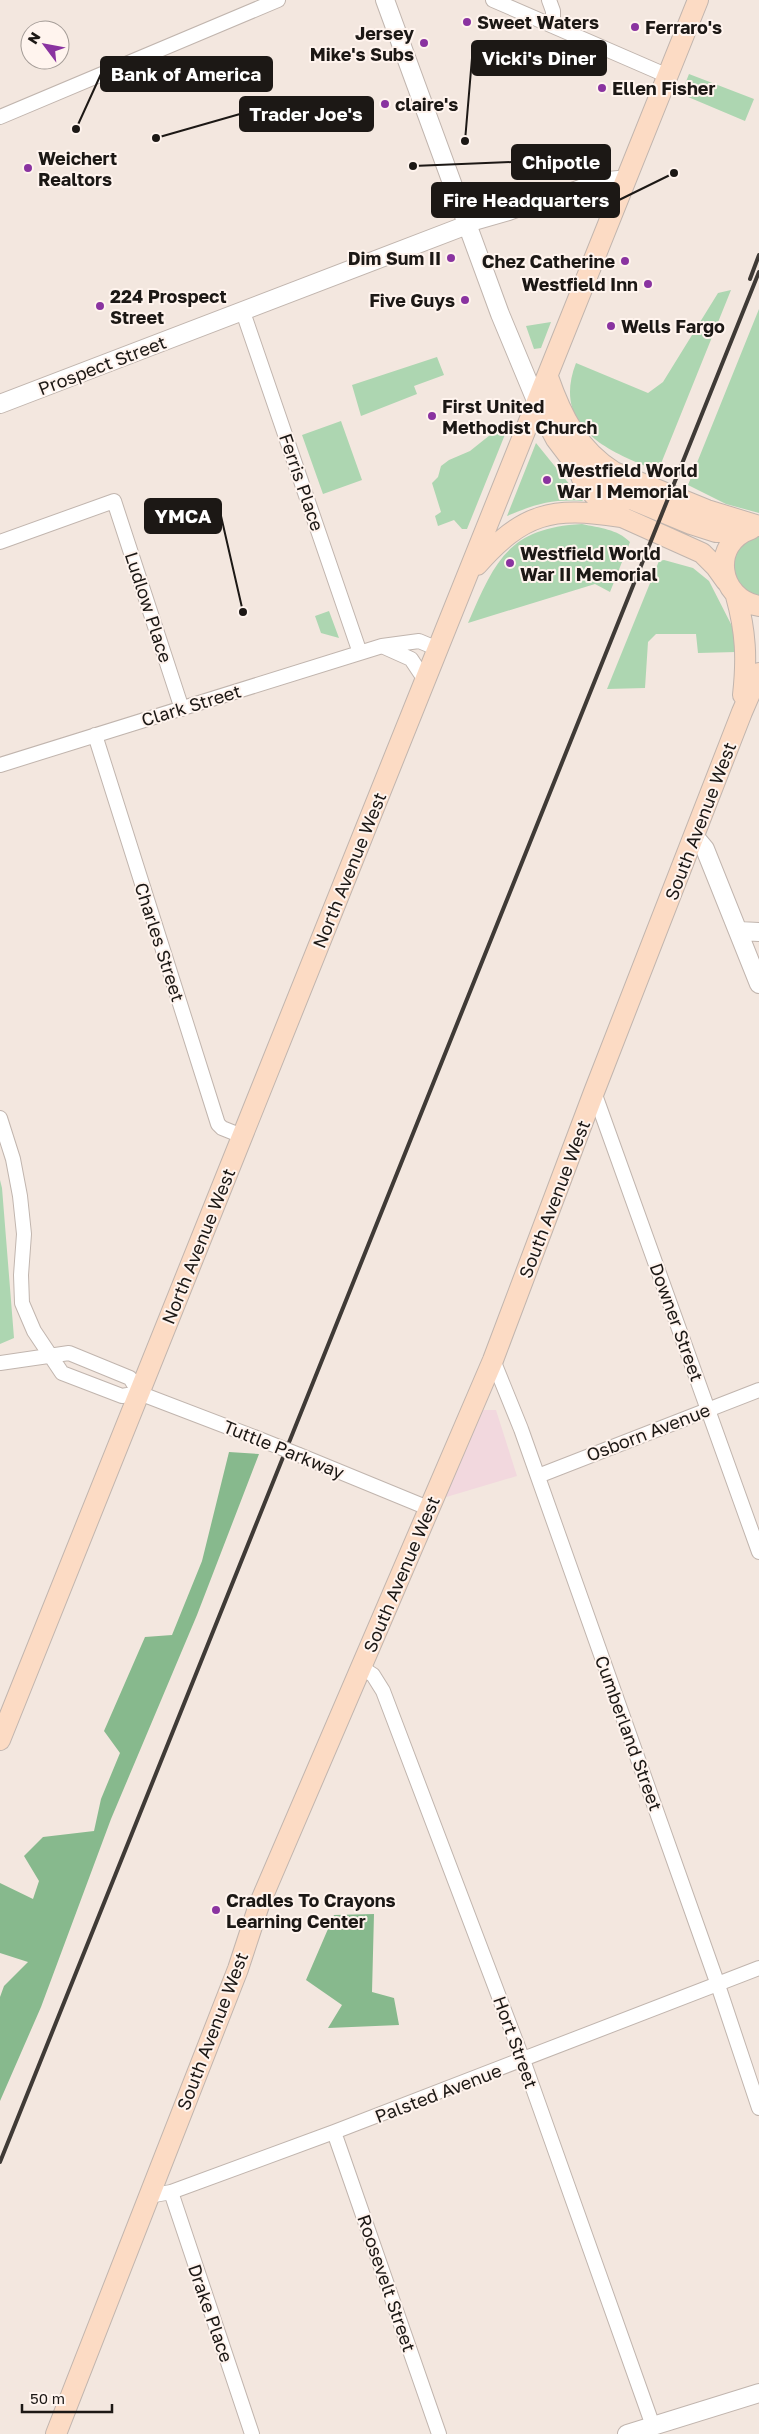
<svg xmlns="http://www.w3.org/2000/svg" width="759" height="2434" viewBox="0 0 759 2434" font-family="'Golos Text',sans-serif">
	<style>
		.commercial { fill: #f2d8de }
		.green { fill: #add6b1 }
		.forest { fill: #87b98d }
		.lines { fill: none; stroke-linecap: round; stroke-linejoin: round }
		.minor-casing { stroke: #c1b5ae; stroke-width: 16 }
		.tertiary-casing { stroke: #c1b5ae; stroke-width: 20 }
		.secondary-casing { stroke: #c1b5ae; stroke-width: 22 }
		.minor { stroke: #fff; stroke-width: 14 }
		.tertiary { stroke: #fff; stroke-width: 18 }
		.secondary { stroke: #fcdbc4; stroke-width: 20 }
		.rail { stroke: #3f3a36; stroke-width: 4 }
		.minor-bridge-casing { stroke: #c1b5ae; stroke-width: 16; stroke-linecap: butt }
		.minor-bridge { stroke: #fff; stroke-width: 14 }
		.poi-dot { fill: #8a33a0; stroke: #fff4ee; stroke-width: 2 }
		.labels { text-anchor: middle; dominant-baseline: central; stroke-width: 4; stroke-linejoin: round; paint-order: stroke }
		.poi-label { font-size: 18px; font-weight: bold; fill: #1c1815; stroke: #fff4ee; text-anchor: start }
		.street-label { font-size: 18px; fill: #1c1815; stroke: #fff4ee }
		.leader { fill: none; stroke: #1c1815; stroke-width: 2 }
		.callout-dot { fill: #1c1815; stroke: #fff4ee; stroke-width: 2 }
		.callout { fill: #1c1815; stroke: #1c1815; stroke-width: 2 }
		.callout-label { font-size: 19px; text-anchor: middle; font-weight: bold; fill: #fff }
	</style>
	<rect width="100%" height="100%" fill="#f3e7df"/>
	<path class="commercial" d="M 477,1410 L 496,1410 L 517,1476 L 443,1498 Z"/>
	<path class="green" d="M 689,74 L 754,99 L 745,121 L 681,94 Z
		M 731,290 L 658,471 C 609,452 551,428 576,363 L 648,393 L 663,382 L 718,293 Z
		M 759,309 L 759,513 L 726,504 L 688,485 Z
		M 551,322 L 541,348 L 534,349 L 526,326 Z
		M 437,357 L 444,375 L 414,386 L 417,394 L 361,416 L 352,385 Z
		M 341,421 L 362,480 L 323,494 L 302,435 Z
		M 500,427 L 506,432 L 467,529 L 462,529 L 454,520 L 438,526 L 435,516 L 441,512 L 432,483 L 438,477 L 441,466 L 449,460 L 470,451 Z
		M 536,443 L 583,501 C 553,499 535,504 507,516 Z
		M 582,524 C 600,528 617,529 630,542 L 610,592 L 595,584 L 468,623 C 495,561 508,528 582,524 Z
		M 759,534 L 759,595 C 737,593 723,564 738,546 C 743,541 753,537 759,534 Z
		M 664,560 L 693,568 L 709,581 L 733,628 L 736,652 L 698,653 L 696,634 L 656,634 L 648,642 L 645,688 L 607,689 L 659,561 Z
		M 329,611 L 339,638 L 321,633 L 315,616 Z
		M 0,1180 L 2,1188 L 14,1338 L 0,1344 Z"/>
	<path class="forest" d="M 229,1452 L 259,1454 L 197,1615 L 111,1819 L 41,2007 L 0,2101 L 0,1997 L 4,1986 L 28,1962 L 0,1953 L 0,1883 L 33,1899 L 39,1881 L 24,1856 L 43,1837 L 94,1831 L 101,1799 L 120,1753 L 104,1731 L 145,1637 L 172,1635 L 202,1561 Z
		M 374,1914 L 372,1992 L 394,1998 L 399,2025 L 328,2028 L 342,2005 L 306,1980 L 334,1915 Z"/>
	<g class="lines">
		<g class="minor-casing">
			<path id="minor" d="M 493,0 L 668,76
				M 549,0 L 553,11 L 553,26
				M 0,117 L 278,0
				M 467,225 L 509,213 L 599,180 L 628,177
				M 243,312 L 360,653
				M 0,542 L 114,501 L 182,709
				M 382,646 L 411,659 L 425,680
				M 95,735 L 218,1124 L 222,1128 L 242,1136
				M 0,765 L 382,646 L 419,641 L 438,649
				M 594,1092 L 759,1552
				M 0,1118 L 13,1159 L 20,1196 L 24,1234 L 21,1275 L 22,1303 L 34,1331 L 62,1373 L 122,1396 L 139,1393 L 254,1437
				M 493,1360 L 521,1429 L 718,1985 L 759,2108
				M 0,1363 L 69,1353 L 130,1378 L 139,1393
				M 299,1455 L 428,1508
				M 538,1476 L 759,1390
				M 362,1668 L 373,1675 L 383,1691 L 523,2060 L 653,2426
				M 334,2132 L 439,2434
				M 171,2192 L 252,2434
				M 149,2196 L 171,2192 L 334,2132 L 759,1968"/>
		</g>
		<g class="tertiary-casing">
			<path id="tertiary" d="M 385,0 L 500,314 L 537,403
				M 0,404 L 467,225
				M 695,837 L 705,849 L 759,984
				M 739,931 L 759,932
				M 627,2434 L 759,2393"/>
		</g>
		<g class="secondary-casing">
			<path id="secondary" d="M 548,377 C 562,417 578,449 614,472 L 707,510 L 759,526
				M 537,403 L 556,439 L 578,468 L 584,484 L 596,497 L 624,518 L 702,553 L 716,567 L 726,581
				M 578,468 L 592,475 L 614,492 L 691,524 L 716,532 L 746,530
				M 751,529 C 710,543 718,599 759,606
				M 477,565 C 523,513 552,506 620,517
				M 736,596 C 746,632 747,659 743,695
				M 0,1740 L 698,0
				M 56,2434 L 238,1969 L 259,1905 L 493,1360 L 594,1092 L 742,712 L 759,673"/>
		</g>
		<use href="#minor" class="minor"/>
		<use href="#tertiary" class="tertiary"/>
		<use href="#secondary" class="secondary"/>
		<path class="rail" d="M 750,279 L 759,255
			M 0,2162 L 759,272"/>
		<g class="minor-bridge-casing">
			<path id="minor-bridge" d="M 254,1437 L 299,1455"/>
		</g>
		<use href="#minor-bridge" class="minor-bridge"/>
	</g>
	<g class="poi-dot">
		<circle cx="467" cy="22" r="5"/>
		<circle cx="635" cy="27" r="5"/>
		<circle cx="424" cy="43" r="5"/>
		<circle cx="602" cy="88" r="5"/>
		<circle cx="385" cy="104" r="5"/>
		<circle cx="28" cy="168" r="5"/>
		<circle cx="451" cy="258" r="5"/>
		<circle cx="625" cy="261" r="5"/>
		<circle cx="648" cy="284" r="5"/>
		<circle cx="465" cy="300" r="5"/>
		<circle cx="100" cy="306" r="5"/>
		<circle cx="611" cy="326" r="5"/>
		<circle cx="432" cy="416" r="5"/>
		<circle cx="547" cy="480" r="5"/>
		<circle cx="510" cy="563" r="5"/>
		<circle cx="216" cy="1910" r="5"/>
	</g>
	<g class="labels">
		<g class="poi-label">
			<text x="477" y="22">Sweet Waters</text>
			<text x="645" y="27">Ferraro's</text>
			<text x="414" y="33" text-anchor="end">Jersey<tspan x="414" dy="21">Mike's Subs</tspan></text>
			<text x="612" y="88">Ellen Fisher</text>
			<text x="395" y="104">claire's</text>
			<text x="38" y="158">Weichert<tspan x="38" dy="21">Realtors</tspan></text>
			<text x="441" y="258" text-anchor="end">Dim Sum II</text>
			<text x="615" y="261" text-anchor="end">Chez Catherine</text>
			<text x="638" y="284" text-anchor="end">Westfield Inn</text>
			<text x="110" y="296">224 Prospect<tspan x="110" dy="21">Street</tspan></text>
			<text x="455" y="300" text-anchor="end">Five Guys</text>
			<text x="621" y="326">Wells Fargo</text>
			<text x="442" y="406">First United<tspan x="442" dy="21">Methodist Church</tspan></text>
			<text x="557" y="470">Westfield World<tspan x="557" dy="21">War I Memorial</tspan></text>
			<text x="520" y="553">Westfield World<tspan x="520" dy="21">War II Memorial</tspan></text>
			<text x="226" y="1900">Cradles To Crayons<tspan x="226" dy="21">Learning Center</tspan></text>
		</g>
		<g class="street-label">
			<text transform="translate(102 365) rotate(-21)">Prospect Street</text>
			<text transform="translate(302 482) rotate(71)">Ferris Place</text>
			<text transform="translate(149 607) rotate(72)">Ludlow Place</text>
			<text transform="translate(191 705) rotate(-17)">Clark Street</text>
			<text transform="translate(700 821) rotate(-69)">South Avenue West</text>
			<text transform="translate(349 870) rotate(-68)">North Avenue West</text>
			<text transform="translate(160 942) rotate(72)">Charles Street</text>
			<text transform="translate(554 1199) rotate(-69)">South Avenue West</text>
			<text transform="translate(198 1246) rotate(-68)">North Avenue West</text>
			<text transform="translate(677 1322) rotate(70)">Downer Street</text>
			<text transform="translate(648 1432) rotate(-21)">Osborn Avenue</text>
			<text transform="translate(284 1449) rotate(22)">Tuttle Parkway</text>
			<text transform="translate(401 1574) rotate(-67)">South Avenue West</text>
			<text transform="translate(629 1733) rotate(70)">Cumberland Street</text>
			<text transform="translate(212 2031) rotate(-69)">South Avenue West</text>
			<text transform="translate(516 2042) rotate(70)">Hort Street</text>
			<text transform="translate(438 2093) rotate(-21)">Palsted Avenue</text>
			<text transform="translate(387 2283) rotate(71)">Roosevelt Street</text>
			<text transform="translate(211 2313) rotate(71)">Drake Place</text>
		</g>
	</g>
	<path class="leader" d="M465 141L472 58M76 129L101 74M156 138L240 114M413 166L512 162M674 173L619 200M243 612L221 516"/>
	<g class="callout-dot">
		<circle cx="465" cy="141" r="5"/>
		<circle cx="76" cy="129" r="5"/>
		<circle cx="156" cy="138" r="5"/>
		<circle cx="413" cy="166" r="5"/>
		<circle cx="674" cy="173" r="5"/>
		<circle cx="243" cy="612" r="5"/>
	</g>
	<g class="callout">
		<rect x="472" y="41" width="134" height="34" rx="5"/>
		<rect x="101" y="57" width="171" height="34" rx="5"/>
		<rect x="240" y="97" width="133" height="34" rx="5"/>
		<rect x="512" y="145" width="98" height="34" rx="5"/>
		<rect x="432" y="183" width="187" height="34" rx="5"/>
		<rect x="145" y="499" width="76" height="34" rx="5"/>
	</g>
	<g class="callout-label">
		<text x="539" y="65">Vicki's Diner</text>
		<text x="186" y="81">Bank of America</text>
		<text x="306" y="121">Trader Joe's</text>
		<text x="561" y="169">Chipotle</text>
		<text x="526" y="207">Fire Headquarters</text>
		<text x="183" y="523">YMCA</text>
	</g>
	<g transform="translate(45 45) rotate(302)"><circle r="24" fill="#fff4ee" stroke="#a49c97"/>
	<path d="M0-4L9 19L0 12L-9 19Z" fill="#8a33a0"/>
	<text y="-8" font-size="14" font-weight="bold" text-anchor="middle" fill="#1c1815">N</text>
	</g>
	<path d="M22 2404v8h90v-8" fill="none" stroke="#1c1815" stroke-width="2.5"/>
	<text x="30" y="2404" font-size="15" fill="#1c1815" stroke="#fff4ee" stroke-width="4" paint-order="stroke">50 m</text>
</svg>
